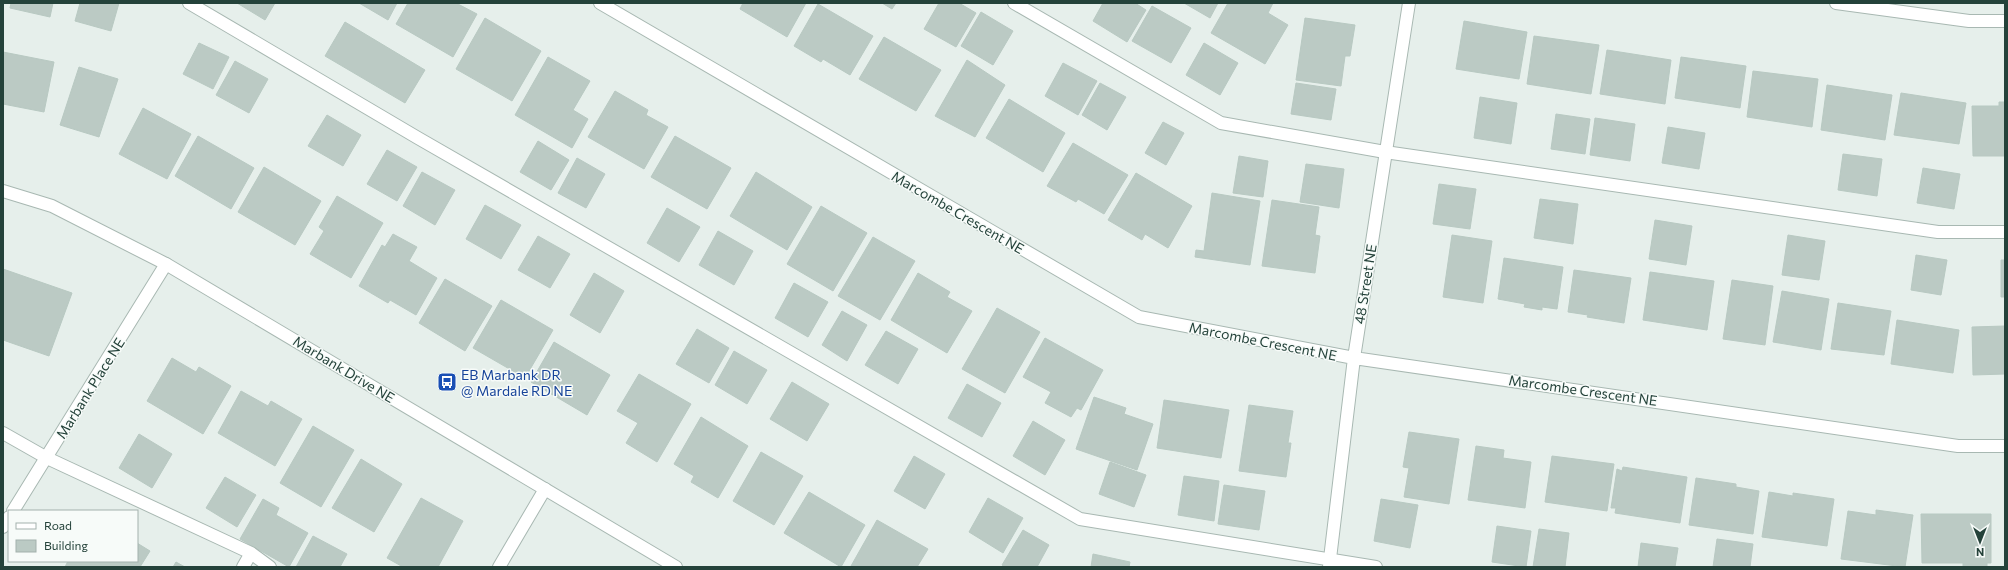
<svg xmlns="http://www.w3.org/2000/svg" width="2008" height="570" viewBox="0 0 2008 570" font-family="Commissioner,sans-serif">
	<style>
		.building { fill: #bbcac4; stroke: #b8c9c2 }
		.lines { fill: none; stroke-linecap: round; stroke-linejoin: round }
		.service-casing { stroke: #a8b8b2; stroke-width: 14 }
		.minor-casing { stroke: #a8b8b2; stroke-width: 14 }
		.tertiary-casing { stroke: #a8b8b2; stroke-width: 14 }
		.service { stroke: #fff; stroke-width: 12 }
		.minor { stroke: #fff; stroke-width: 12 }
		.tertiary { stroke: #fff; stroke-width: 12 }
		.labels { text-anchor: middle; dominant-baseline: central; stroke-width: 3; stroke-linejoin: round; paint-order: stroke }
		.street-label { font-size: 14px; fill: #24423a; stroke: #f7fbf9 }
		.transit-label { font-size: 14px; fill: #164399; stroke: #f7fbf9; text-anchor: start }
	</style>
	<rect width="100%" height="100%" fill="#e6efeb"/>
	<path class="building" d="M 11,3 L 53,3 L 50,17 L 10,8 Z
		M 80,3 L 119,3 L 111,31 L 75,21 Z
		M 237,3 L 275,3 L 265,20 Z
		M 359,3 L 397,3 L 388,20 Z
		M 408,3 L 456,3 L 477,14 L 453,57 L 396,24 Z
		M 743,3 L 806,3 L 787,37 L 740,9 Z
		M 882,3 L 896,3 L 892,9 Z
		M 939,3 L 959,3 L 976,13 L 956,47 L 924,29 Z
		M 1103,3 L 1135,3 L 1146,10 L 1127,42 L 1093,21 Z
		M 1184,3 L 1218,3 L 1210,18 Z
		M 1228,3 L 1273,3 L 1268,13 L 1288,25 L 1265,64 L 1211,33 Z
		M 818,4 L 873,36 L 850,75 L 823,59 L 821,62 L 794,46 Z
		M 1152,6 L 1191,28 L 1171,63 L 1132,41 Z
		M 981,12 L 1013,31 L 993,65 L 961,46 Z
		M 485,18 L 541,51 L 512,101 L 456,69 Z
		M 1305,18 L 1355,25 L 1350,56 L 1345,56 L 1341,86 L 1296,80 Z
		M 1464,21 L 1527,32 L 1519,79 L 1456,69 Z
		M 345,22 L 425,70 L 405,103 L 325,56 Z
		M 1534,36 L 1599,45 L 1591,94 L 1527,84 Z
		M 884,37 L 941,70 L 916,111 L 859,79 Z
		M 199,43 L 229,57 L 213,89 L 183,74 Z
		M 1204,43 L 1238,63 L 1220,95 L 1186,75 Z
		M 1607,50 L 1671,60 L 1665,104 L 1600,94 Z
		M 3,52 L 54,62 L 44,112 L 3,104 Z
		M 548,57 L 590,81 L 573,110 L 588,119 L 572,148 L 515,115 Z
		M 1681,57 L 1746,66 L 1740,108 L 1675,98 Z
		M 967,60 L 1005,85 L 975,137 L 935,116 Z
		M 235,61 L 268,79 L 249,113 L 216,95 Z
		M 1063,63 L 1097,81 L 1078,115 L 1045,96 Z
		M 79,67 L 118,79 L 99,137 L 60,125 Z
		M 1753,71 L 1818,79 L 1812,127 L 1747,117 Z
		M 1100,83 L 1126,97 L 1107,130 L 1082,115 Z
		M 1296,83 L 1336,89 L 1331,120 L 1291,114 Z
		M 1827,85 L 1892,95 L 1885,140 L 1821,130 Z
		M 615,91 L 648,110 L 646,115 L 668,127 L 644,169 L 588,137 Z
		M 1901,93 L 1966,103 L 1959,144 L 1894,135 Z
		M 1480,97 L 1517,103 L 1511,144 L 1474,138 Z
		M 1009,99 L 1065,133 L 1043,172 L 986,138 Z
		M 1999,102 L 2005,102 L 2005,156 L 1973,156 L 1972,106 L 1999,106 Z
		M 143,108 L 191,134 L 167,179 L 119,154 Z
		M 1556,114 L 1590,119 L 1585,154 L 1551,149 Z
		M 327,115 L 361,135 L 343,166 L 308,146 Z
		M 1595,118 L 1635,124 L 1630,161 L 1590,155 Z
		M 1163,122 L 1184,133 L 1166,165 L 1145,153 Z
		M 1668,127 L 1705,133 L 1699,169 L 1662,163 Z
		M 198,136 L 254,168 L 231,209 L 175,176 Z
		M 675,136 L 731,168 L 707,209 L 651,177 Z
		M 538,141 L 569,160 L 551,190 L 520,172 Z
		M 1073,143 L 1128,175 L 1104,214 L 1078,199 L 1076,202 L 1047,186 Z
		M 387,150 L 417,167 L 397,201 L 367,184 Z
		M 1843,154 L 1882,159 L 1877,196 L 1838,190 Z
		M 1239,156 L 1268,161 L 1263,197 L 1233,193 Z
		M 577,158 L 605,174 L 586,208 L 558,193 Z
		M 1306,164 L 1344,169 L 1339,208 L 1300,202 Z
		M 264,167 L 321,201 L 295,245 L 238,212 Z
		M 1923,168 L 1960,174 L 1954,209 L 1917,203 Z
		M 422,172 L 455,190 L 435,225 L 403,206 Z
		M 756,172 L 812,207 L 787,250 L 730,216 Z
		M 1136,173 L 1192,206 L 1168,248 L 1145,234 L 1142,240 L 1108,220 Z
		M 1439,184 L 1476,189 L 1470,229 L 1433,224 Z
		M 1212,193 L 1260,201 L 1250,265 L 1195,257 L 1196,250 L 1204,251 Z
		M 337,196 L 383,223 L 351,278 L 310,254 L 324,231 L 319,227 Z
		M 1540,199 L 1578,204 L 1573,244 L 1534,238 Z
		M 1272,200 L 1319,207 L 1315,235 L 1320,236 L 1315,273 L 1262,266 Z
		M 485,205 L 521,225 L 501,259 L 466,239 Z
		M 821,206 L 867,233 L 833,291 L 787,264 Z
		M 667,208 L 700,227 L 679,262 L 647,243 Z
		M 1655,220 L 1692,226 L 1686,265 L 1649,259 Z
		M 718,231 L 753,251 L 734,285 L 699,265 Z
		M 393,234 L 417,247 L 409,261 L 437,278 L 416,315 L 390,300 L 388,303 L 359,286 L 382,245 L 385,247 Z
		M 1452,235 L 1492,241 L 1483,303 L 1443,297 Z
		M 1788,235 L 1825,241 L 1819,280 L 1782,275 Z
		M 538,236 L 570,254 L 550,288 L 518,270 Z
		M 873,237 L 915,261 L 880,320 L 838,296 Z
		M 1916,255 L 1947,260 L 1941,295 L 1911,290 Z
		M 1504,258 L 1563,267 L 1557,309 L 1542,307 L 1542,310 L 1524,307 L 1525,304 L 1498,299 Z
		M 2001,260 L 2005,260 L 2005,297 L 2001,297 Z
		M 3,269 L 72,293 L 49,356 L 3,340 Z
		M 1574,270 L 1631,278 L 1624,323 L 1587,317 L 1588,315 L 1568,312 Z
		M 1650,272 L 1714,281 L 1707,330 L 1643,320 Z
		M 594,273 L 624,291 L 600,333 L 570,315 Z
		M 918,273 L 950,292 L 947,297 L 972,311 L 947,353 L 891,320 Z
		M 445,279 L 492,306 L 465,351 L 419,323 Z
		M 1732,280 L 1773,286 L 1765,345 L 1723,339 Z
		M 794,283 L 828,302 L 808,337 L 775,318 Z
		M 1782,291 L 1829,299 L 1821,350 L 1773,342 Z
		M 501,300 L 553,330 L 525,378 L 473,348 Z
		M 1838,303 L 1891,311 L 1884,355 L 1831,349 Z
		M 997,308 L 1040,332 L 1005,393 L 962,369 Z
		M 842,311 L 867,325 L 847,361 L 822,345 Z
		M 1897,320 L 1959,330 L 1953,373 L 1891,364 Z
		M 2005,326 L 2005,374 L 1973,375 L 1972,327 Z
		M 697,329 L 729,348 L 709,383 L 676,364 Z
		M 886,331 L 918,349 L 898,384 L 865,365 Z
		M 1045,338 L 1103,370 L 1081,410 L 1077,408 L 1071,417 L 1045,403 L 1051,392 L 1023,377 Z
		M 554,342 L 610,375 L 587,415 L 531,382 Z
		M 734,351 L 767,370 L 747,404 L 715,385 Z
		M 172,358 L 196,372 L 199,367 L 231,386 L 203,434 L 147,401 Z
		M 639,374 L 691,404 L 657,462 L 626,443 L 638,423 L 617,411 Z
		M 792,382 L 829,404 L 807,441 L 770,419 Z
		M 967,384 L 1001,403 L 982,437 L 948,418 Z
		M 241,391 L 268,406 L 271,401 L 302,419 L 275,466 L 218,433 Z
		M 1094,397 L 1126,408 L 1124,414 L 1153,424 L 1137,470 L 1076,449 Z
		M 1164,400 L 1229,410 L 1221,458 L 1157,448 Z
		M 1249,405 L 1293,411 L 1288,443 L 1291,443 L 1286,477 L 1239,471 Z
		M 701,417 L 748,446 L 718,498 L 691,482 L 694,476 L 674,464 Z
		M 1033,421 L 1065,440 L 1045,475 L 1013,456 Z
		M 313,426 L 354,450 L 321,507 L 280,483 Z
		M 1409,432 L 1459,439 L 1449,504 L 1404,497 L 1409,468 L 1403,467 Z
		M 139,434 L 172,454 L 152,488 L 119,468 Z
		M 1476,446 L 1504,450 L 1503,458 L 1531,462 L 1525,508 L 1468,500 Z
		M 761,452 L 803,476 L 774,525 L 733,501 Z
		M 914,456 L 945,474 L 925,509 L 894,491 Z
		M 1552,456 L 1614,464 L 1607,511 L 1545,502 Z
		M 361,459 L 402,484 L 374,532 L 332,508 Z
		M 1110,462 L 1146,475 L 1134,507 L 1099,494 Z
		M 1623,467 L 1687,477 L 1680,523 L 1615,513 L 1616,508 L 1611,508 L 1617,469 L 1622,471 Z
		M 1184,476 L 1219,481 L 1214,521 L 1178,515 Z
		M 225,477 L 256,495 L 237,527 L 206,508 Z
		M 1696,478 L 1736,484 L 1736,487 L 1759,491 L 1753,534 L 1689,525 Z
		M 1224,485 L 1265,491 L 1259,530 L 1218,524 Z
		M 809,492 L 865,525 L 841,567 L 784,533 Z
		M 1769,492 L 1793,496 L 1793,493 L 1834,499 L 1827,546 L 1762,537 Z
		M 421,498 L 463,521 L 438,567 L 403,567 L 387,558 Z
		M 988,498 L 1023,518 L 1003,553 L 969,532 Z
		M 263,499 L 279,508 L 276,515 L 308,533 L 289,567 L 240,539 Z
		M 1381,499 L 1418,505 L 1410,548 L 1374,541 Z
		M 1876,510 L 1913,515 L 1905,567 L 1841,559 L 1848,511 L 1876,515 Z
		M 1921,514 L 1991,514 L 1991,563 L 1987,563 L 1987,567 L 1963,567 L 1963,563 L 1922,563 Z
		M 877,520 L 928,549 L 917,567 L 851,566 Z
		M 1497,526 L 1531,531 L 1526,567 L 1492,562 Z
		M 1539,529 L 1569,533 L 1565,567 L 1533,567 Z
		M 1023,530 L 1049,545 L 1037,567 L 1005,567 L 1002,565 Z
		M 313,536 L 347,554 L 340,567 L 296,567 Z
		M 1717,539 L 1753,544 L 1750,567 L 1713,567 Z
		M 137,543 L 150,551 L 140,567 L 65,567 L 68,561 L 137,561 Z
		M 1641,543 L 1678,548 L 1675,567 L 1638,567 Z
		M 1093,554 L 1130,562 L 1129,567 L 1091,567 Z
		M 176,562 L 185,567 L 173,567 Z"/>
	<g class="lines">
		<g class="service-casing">
			<path id="service" d="M 189,3 L 418,138 L 1080,519 L 1376,567
				M 1014,3 L 1221,123 L 1385,152 L 1938,232 L 2005,232
				M 3,433 L 47,458 L 251,553 L 270,567
				M 243,567 L 251,553"/>
		</g>
		<g class="minor-casing">
			<path id="minor" d="M 600,3 L 1139,317 L 1354,358 L 1958,446 L 2005,446
				M 1836,3 L 1969,21 L 2005,21
				M 13,511 L 166,264
				M 3,527 L 9,517
				M 499,567 L 545,489
				M 1329,567 L 1354,358 L 1409,3"/>
		</g>
		<g class="tertiary-casing">
			<path id="tertiary" d="M 3,191 L 52,206 L 166,264 L 676,567"/>
		</g>
		<use href="#service" class="service"/>
		<use href="#minor" class="minor"/>
		<use href="#tertiary" class="tertiary"/>
	</g>
	<defs>
		<g id="bus-square" transform="scale(1)"><rect x="-9" y="-9" width="18" height="18" rx="4" fill="#1a4fb4" stroke="#f7fbf9"/><path d="M-5-6H5V4H4V6H2V4H-2V6H-4V4H-5ZM-3.5-4V0h7V-4ZM-3.5 1.2v1.5H-2V1.2ZM2 1.2v1.5H3.5V1.2Z" fill="#fff"/></g>
	</defs>
	<g fill-rule="evenodd">
		<use href="#bus-square" x="447" y="382"/>
	</g>
	<g class="labels">
		<g class="street-label">
			<text transform="translate(958 212) rotate(30)">Marcombe Crescent NE</text>
			<text transform="translate(1365 284) rotate(-81)">48 Street NE</text>
			<text transform="translate(1263 341) rotate(11)">Marcombe Crescent NE</text>
			<text transform="translate(344 369) rotate(31)">Marbank Drive NE</text>
			<text transform="translate(90 388) rotate(-58)">Marbank Place NE</text>
			<text transform="translate(1583 390) rotate(8)">Marcombe Crescent NE</text>
		</g>
		<g class="transit-label">
			<text x="461" y="374">EB Marbank DR<tspan x="461" dy="16">@ Mardale RD NE</tspan></text>
		</g>
	</g>
	<rect width="2008" height="570" fill="none" stroke="#24423a" stroke-width="8"/>
	<rect x="8" y="510" width="130" height="52" fill="#f7fbf9" stroke="#a3b1ad"/>
	<rect x="16" y="523" width="20" height="6" fill="#ffffff" stroke="#a3b1ad"/>
	<text x="44" y="530" font-size="12" fill="#24423a">Road</text>
	<rect x="16" y="540" width="20" height="12" fill="#bbcac4" stroke="#a3b1ad"/>
	<text x="44" y="550" font-size="12" fill="#24423a">Building</text>
	<g transform="translate(1980 542) rotate(180)" stroke="#f7fbf9" stroke-width="3" paint-order="stroke">
	<path d="M0-3L7 15L0 10L-7 15Z" fill="#24423a"/>
	<text y="-6" font-size="11" font-weight="bold" text-anchor="middle" fill="#24423a">N</text>
	</g>
</svg>
